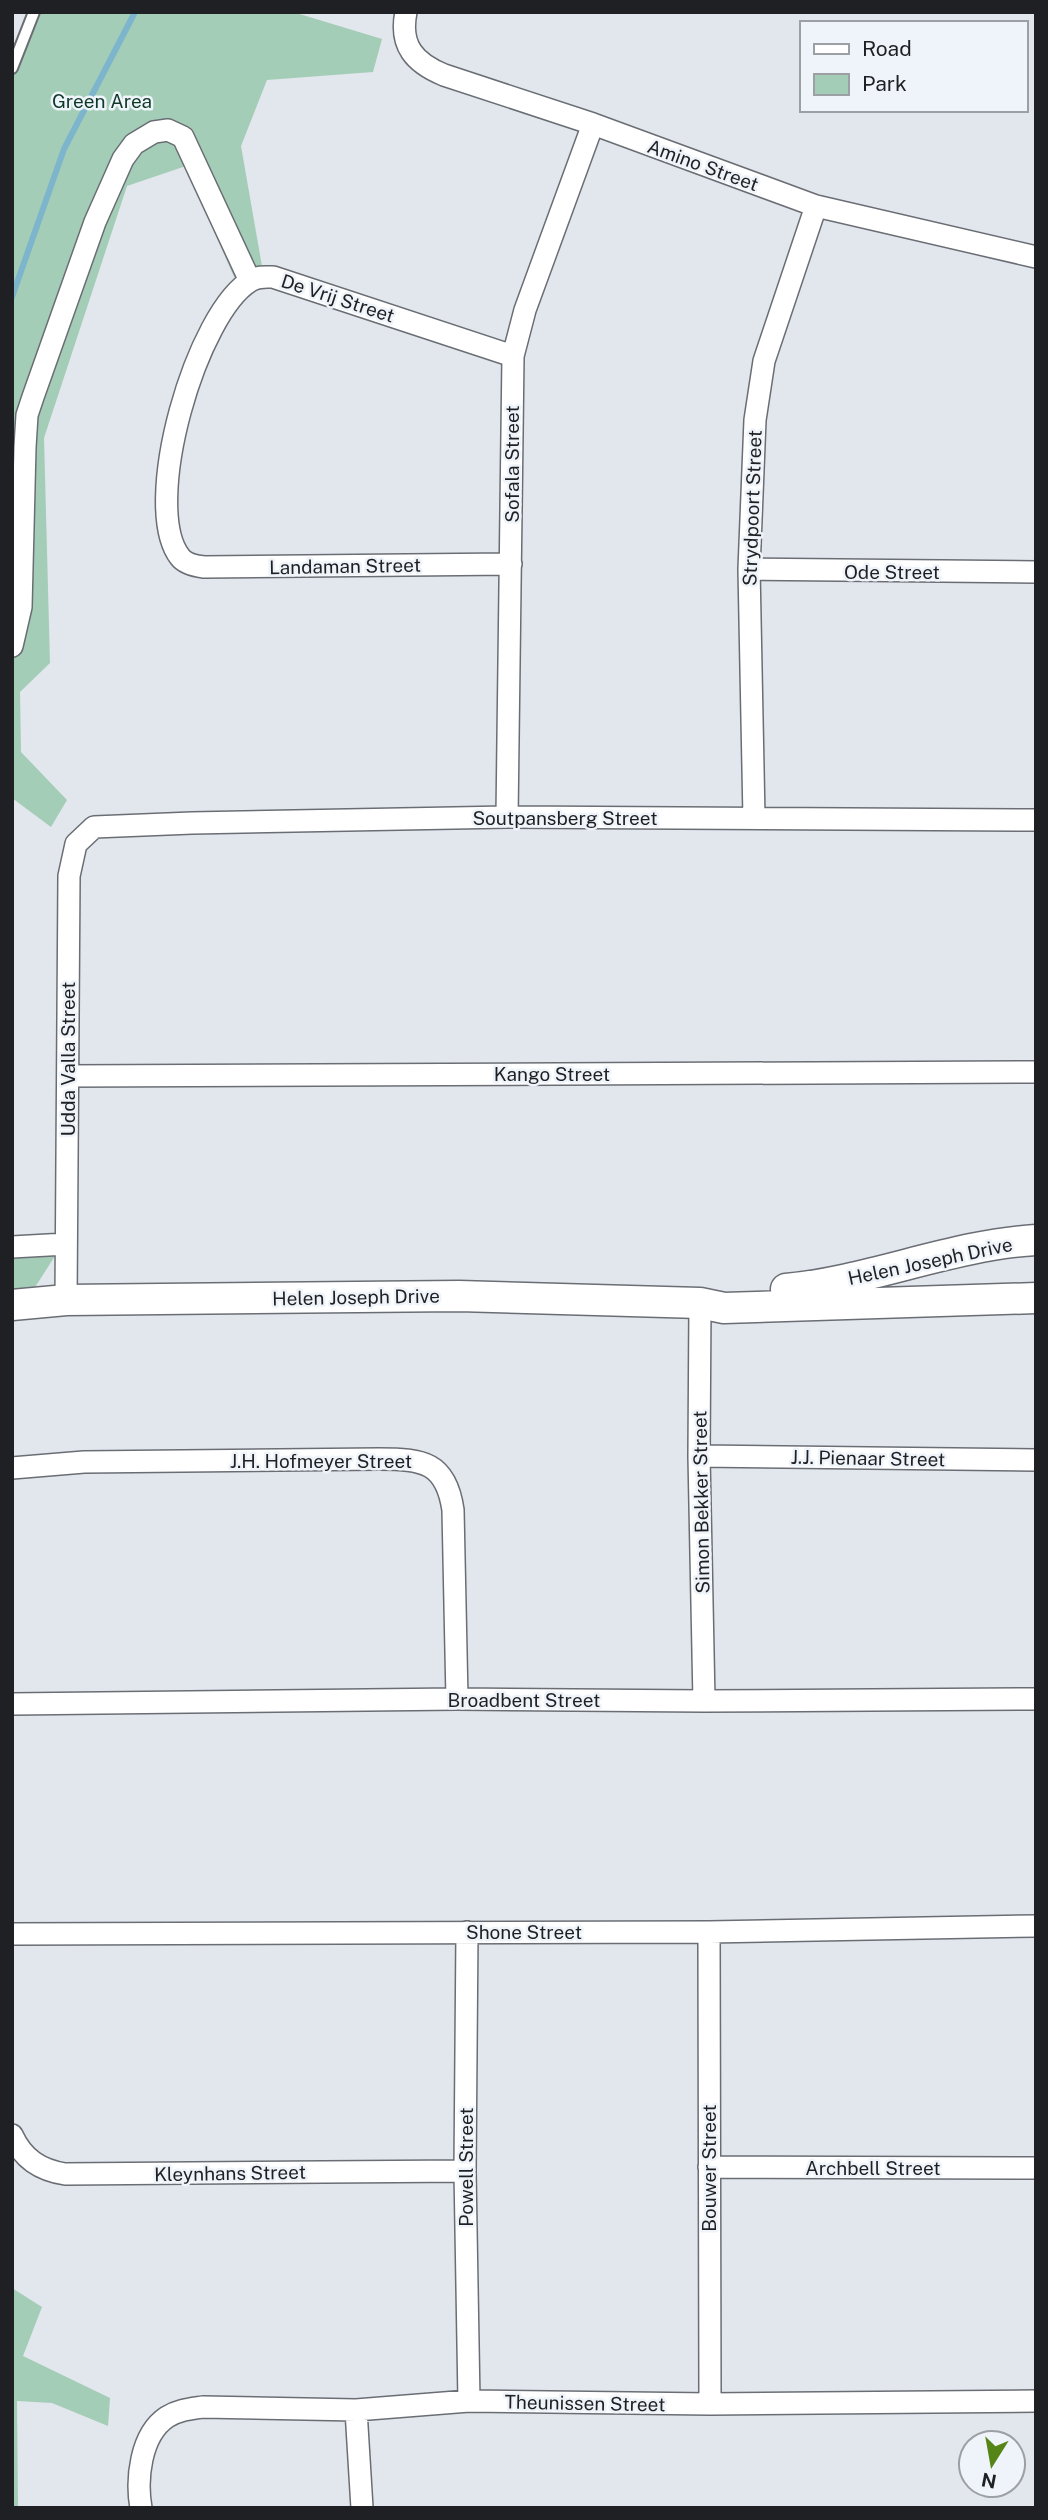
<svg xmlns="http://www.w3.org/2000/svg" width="1048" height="2520" viewBox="0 0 1048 2520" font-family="'Public Sans',sans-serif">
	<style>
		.green { fill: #a4cdb7 }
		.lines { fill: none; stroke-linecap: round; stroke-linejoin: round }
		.stream { stroke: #7db5cc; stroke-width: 6 }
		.lane-casing { stroke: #6a6e74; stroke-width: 14 }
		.street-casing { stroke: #6a6e74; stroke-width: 24 }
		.secondary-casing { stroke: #6a6e74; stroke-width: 33 }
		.lane { stroke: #fff; stroke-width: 10 }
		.street { stroke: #fff; stroke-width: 21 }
		.secondary { stroke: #fff; stroke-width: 30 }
		.labels { text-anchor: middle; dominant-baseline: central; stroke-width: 5; stroke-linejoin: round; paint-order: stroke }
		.park-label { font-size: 19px; fill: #0e3927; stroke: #eff4fa }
		.street-label { font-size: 19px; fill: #1f2023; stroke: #eff4fa }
	</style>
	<rect width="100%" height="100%" fill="#e2e6ed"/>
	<path class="green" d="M 30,12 L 293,12 L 382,39 L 373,72 L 267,80 L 241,146 L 263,272 L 234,277 L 186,166 L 127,186 L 44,438 L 50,663 L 20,692 L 21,752 L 67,800 L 51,827 L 12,798 L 12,60 Z
		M 55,1256 L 32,1292 L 12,1294 L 12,1258 Z
		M 12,2288 L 42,2307 L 23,2356 L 110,2398 L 108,2426 L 52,2403 L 17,2401 L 18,2508 L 12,2508 Z"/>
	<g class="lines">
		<path class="stream" d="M 12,297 L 64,149 L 135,12"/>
		<g class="lane-casing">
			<path id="lane" d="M 12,68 L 34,12"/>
		</g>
		<g class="street-casing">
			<path id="street" d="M 406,12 C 399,46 415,63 444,75 L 593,124 L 816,206 L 1036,257
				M 511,564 L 204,567 C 196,566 185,564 180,557 C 140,506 197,310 252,280 C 259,276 265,277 273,277 L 513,356
				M 749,569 L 1036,572
				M 12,646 L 21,607 L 25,447 L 27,415 L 33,397 L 95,222 L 123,159 L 134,144 L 154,132 L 168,130 L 183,137 L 250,281
				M 507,817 L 513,356 L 525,310 L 593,124
				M 754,818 L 749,569 L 755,420 L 764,361 L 816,206
				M 68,1076 L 1036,1072
				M 12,1247 L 66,1244
				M 66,1300 L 69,876 L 76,844 L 94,827 L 192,823 L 507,817 L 1036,820
				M 700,1303 L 699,1456 L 704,1701
				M 699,1456 L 1036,1460
				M 12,1468 L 84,1462 L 379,1459 C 423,1459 446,1462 453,1510 L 457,1699
				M 12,1704 L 457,1699 L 704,1701 L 1036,1699
				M 467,1932 L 465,2171 L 469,2401
				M 709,1932 L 710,2404
				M 12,1934 L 709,1932 L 1036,1926
				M 12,2135 C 23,2159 40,2170 65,2174 L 465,2171
				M 709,2167 L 1036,2168
				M 356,2410 L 362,2508
				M 141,2508 C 136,2480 140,2435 167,2417 C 178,2410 190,2409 203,2407 L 356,2410 L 469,2401 L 710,2404 L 1036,2401"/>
		</g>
		<g class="secondary-casing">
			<path id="secondary" d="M 786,1289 C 871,1281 951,1245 1036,1240
				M 12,1305 L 66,1300 L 459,1296 L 700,1303 L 724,1308 L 1036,1298"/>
		</g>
		<use href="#lane" class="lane"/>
		<use href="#street" class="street"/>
		<use href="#secondary" class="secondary"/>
	</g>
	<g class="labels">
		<g class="park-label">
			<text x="102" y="101">Green Area</text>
		</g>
		<g class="street-label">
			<text transform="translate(703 165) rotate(20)">Amino Street</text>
			<text transform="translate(338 298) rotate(18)">De Vrij Street</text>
			<text transform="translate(512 464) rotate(-90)">Sofala Street</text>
			<text transform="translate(752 508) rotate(-88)">Strydpoort Street</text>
			<text transform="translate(345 566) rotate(-1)">Landaman Street</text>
			<text x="892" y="572">Ode Street</text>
			<text x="565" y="818">Soutpansberg Street</text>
			<text transform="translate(68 1059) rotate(-90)">Udda Valla Street</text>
			<text x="552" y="1074">Kango Street</text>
			<text transform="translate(930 1261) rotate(-12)">Helen Joseph Drive</text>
			<text transform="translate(356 1297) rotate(-1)">Helen Joseph Drive</text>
			<text transform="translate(868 1458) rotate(1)">J.J. Pienaar Street</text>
			<text x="321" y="1461">J.H. Hofmeyer Street</text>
			<text transform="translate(701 1502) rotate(-91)">Simon Bekker Street</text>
			<text x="524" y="1700">Broadbent Street</text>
			<text x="524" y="1932">Shone Street</text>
			<text transform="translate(466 2167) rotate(-90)">Powell Street</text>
			<text transform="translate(709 2168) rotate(-90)">Bouwer Street</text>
			<text x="873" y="2168">Archbell Street</text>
			<text transform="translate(230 2173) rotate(-1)">Kleynhans Street</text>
			<text transform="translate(585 2403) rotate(1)">Theunissen Street</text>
		</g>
	</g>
	<rect width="1048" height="2520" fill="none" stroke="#1f2023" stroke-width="28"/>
	<rect x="800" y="21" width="228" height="91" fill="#eff4fa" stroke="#9c9fa4" stroke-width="2"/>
	<rect x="814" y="44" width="35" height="10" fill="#ffffff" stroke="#9c9fa4" stroke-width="2"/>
	<text x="862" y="56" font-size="21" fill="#1f2023">Road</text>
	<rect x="814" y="74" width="35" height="21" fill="#a4cdb7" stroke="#9c9fa4" stroke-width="2"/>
	<text x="862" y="91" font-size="21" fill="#1f2023">Park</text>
	<g transform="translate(992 2464) rotate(191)"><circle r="33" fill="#eff4fa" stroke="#9c9fa4" stroke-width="2"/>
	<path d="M0-5L12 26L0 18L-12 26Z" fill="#558517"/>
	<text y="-10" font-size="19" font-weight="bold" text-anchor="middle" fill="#1f2023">N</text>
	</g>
</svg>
